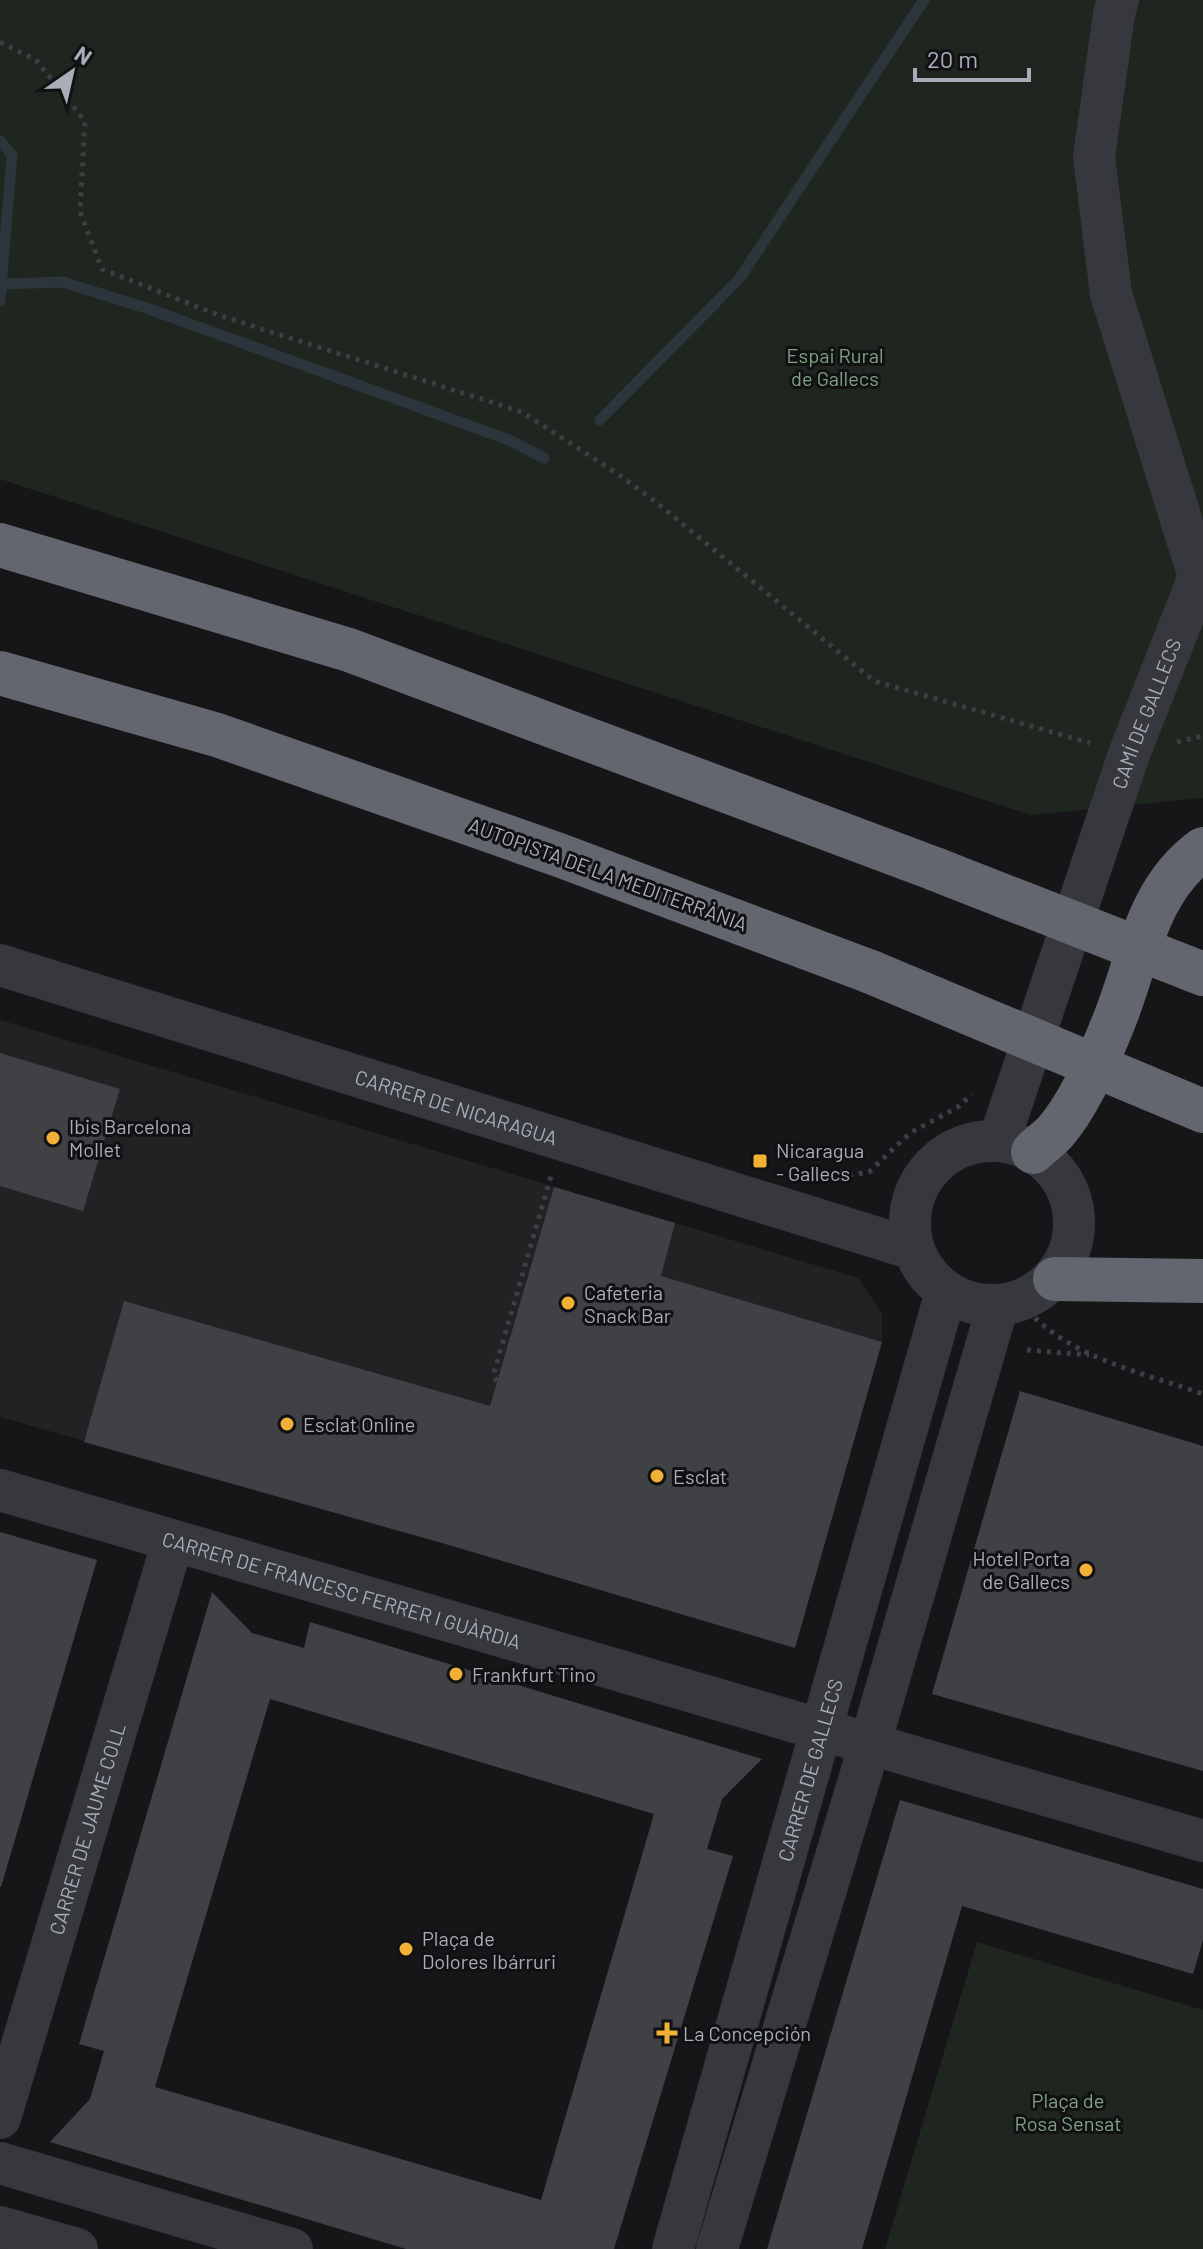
<svg xmlns="http://www.w3.org/2000/svg" width="1203" height="2249" viewBox="0 0 1203 2249" font-family="Barlow,sans-serif">
	<style>
		.built { fill: #222225 }
		.green { fill: #1e261f }
		.lines { fill: none; stroke-linecap: round; stroke-linejoin: round }
		.stream { stroke: #2c353c; stroke-width: 11 }
		.building { fill: #404145; fill-rule: evenodd }
		.path { stroke: #3d3f44; stroke-width: 5; stroke-dasharray: 4 6; stroke-linecap: butt }
		.street { stroke: #37383d; stroke-width: 42 }
		.highway { stroke: #63666e; stroke-width: 44 }
		.highway-bridge { stroke: #63666e; stroke-width: 44 }
		.poi-dot { fill: #f2b134; stroke: #111113; stroke-width: 3 }
		.labels { text-anchor: middle; dominant-baseline: central; stroke-width: 6; stroke-linejoin: round; paint-order: stroke }
		.park-label { font-size: 20px; fill: #7fa381; stroke: #111113 }
		.street-label { font-size: 20px; fill: #a8adb8; stroke: #111113 }
		.poi-label { font-size: 20px; fill: #a8adb8; stroke: #111113; text-anchor: start }
	</style>
	<rect width="100%" height="100%" fill="#161618"/>
	<path class="built" d="M 0,1020 L 858,1278 L 882,1313 L 882,1342 L 795,1648 L 449,1545 L 0,1417 Z"/>
	<path class="green" d="M 0,0 L 1203,0 L 1203,798 L 1031,815 L 0,479 Z
		M 977,1942 L 1203,2010 L 1203,2249 L 885,2249 Z"/>
	<g class="lines">
		<path class="stream" d="M 0,141 L 12,155 L 0,301
			M 3,284 L 63,282 L 149,309 L 509,440 L 544,458
			M 600,420 L 739,279 L 924,0"/>
	</g>
	<path class="building" d="M 0,1053 L 120,1089 L 83,1211 L 0,1186 Z
		M 554,1187 L 675,1223 L 661,1276 L 882,1342 L 795,1648 L 449,1545 L 84,1442 L 124,1301 L 490,1406 Z
		M 1020,1391 L 1203,1446 L 1203,1771 L 932,1694 Z
		M 0,1532 L 97,1560 L 1,1887 L 0,1887 Z
		M 212,1592 L 252,1633 L 304,1648 L 310,1622 L 762,1759 L 722,1799 L 707,1849 L 733,1856 L 614,2249 L 406,2249 L 50,2142 L 90,2099 L 104,2051 L 79,2044 ZM 270,1699 L 654,1814 L 541,2200 L 155,2087 Z
		M 900,1800 L 1203,1889 L 1203,1940 L 1193,1974 L 962,1906 L 862,2249 L 767,2249 Z"/>
	<g class="lines">
		<path class="path" d="M 0,42 L 36,60 L 85,121 L 80,212 L 102,269 L 218,315 L 522,412 L 618,474 L 657,503 L 874,681 L 1090,743
			M 1177,742 L 1203,736
			M 829,1178 L 869,1172 L 910,1133 L 958,1107 L 972,1094
			M 1035,1318 C 1079,1360 1147,1374 1203,1394
			M 1027,1350 L 1089,1355
			M 497,1381 L 493,1376 L 551,1176"/>
		<g class="street">
			<path id="s1" d="M 0,965 L 913,1249"/>
			<path id="s2" d="M 999,1141 L 1129,754 L 1199,577 L 1111,294 L 1094,157 L 1114,14 L 1118,0"/>
			<circle cx="992" cy="1223" r="82"/>
			<path id="s3" d="M 0,1490 L 1203,1841"/>
			<path id="s4" d="M 0,2118 L 173,1541"/>
			<path d="M 0,2163 L 292,2249"/>
			<path d="M 0,2227 L 77,2249"/>
			<path id="s5" d="M 673,2249 L 946,1292"/>
			<path d="M 717,2249 L 870,1744 L 998,1305"/>
		</g>
		<path class="highway" d="M 0,545 L 349,650 L 935,869
			M 0,673 L 217,735 L 559,855 L 871,972
			M 1033,1152 C 1040,1145 1049,1139 1056,1131 C 1081,1102 1102,1052 1116,1016 C 1140,954 1147,890 1203,849
			M 1055,1279 L 1203,1281"/>
		<path class="highway-bridge" d="M 935,869 L 1203,974
			M 871,972 L 1203,1111"/>
	</g>
	<g class="poi-dot">
		<circle cx="53" cy="1138" r="8"/>
		<rect x="752" y="1153" width="16" height="16" rx="4"/>
		<circle cx="568" cy="1303" r="8"/>
		<circle cx="287" cy="1424" r="8"/>
		<circle cx="657" cy="1476" r="8"/>
		<circle cx="1086" cy="1570" r="8"/>
		<circle cx="456" cy="1674" r="8"/>
		<circle cx="406" cy="1949" r="8"/>
		<path d="M663 2021h8v8h8v8h-8v8h-8v-8h-8v-8h8z"/>
	</g>
	<g class="labels">
		<g class="park-label">
			<text x="835" y="355">Espai Rural<tspan x="835" dy="23">de Gallecs</tspan></text>
			<text x="1068" y="2100">Plaça de<tspan x="1068" dy="23">Rosa Sensat</tspan></text>
		</g>
		<g class="street-label">
			<text stroke="none"><textPath href="#s2" startOffset="452">CAMÍ DE GALLECS</textPath></text>
			<text transform="translate(608 874) rotate(20)">AUTOPISTA DE LA MEDITERRÀNIA</text>
			<text stroke="none"><textPath href="#s1" startOffset="478">CARRER DE NICARAGUA</textPath></text>
			<text stroke="none"><textPath href="#s3" startOffset="356">CARRER DE FRANCESC FERRER I GUÀRDIA</textPath></text>
			<text stroke="none"><textPath href="#s5" startOffset="498">CARRER DE GALLECS</textPath></text>
			<text stroke="none"><textPath href="#s4" startOffset="302">CARRER DE JAUME COLL</textPath></text>
		</g>
		<g class="poi-label">
			<text x="69" y="1126">Ibis Barcelona<tspan x="69" dy="23">Mollet</tspan></text>
			<text x="776" y="1150">Nicaragua<tspan x="776" dy="23">- Gallecs</tspan></text>
			<text x="584" y="1292">Cafeteria<tspan x="584" dy="23">Snack Bar</tspan></text>
			<text x="303" y="1424">Esclat Online</text>
			<text x="673" y="1476">Esclat</text>
			<text x="1070" y="1558" text-anchor="end">Hotel Porta<tspan x="1070" dy="23">de Gallecs</tspan></text>
			<text x="472" y="1674">Frankfurt Tino</text>
			<text x="422" y="1938">Plaça de<tspan x="422" dy="23">Dolores Ibárruri</tspan></text>
			<text x="683" y="2033">La Concepción</text>
		</g>
	</g>
	<g transform="translate(72 72) rotate(34)" stroke="#111113" stroke-width="6" paint-order="stroke">
	<path d="M0-6L14 30L0 20L-14 30Z" fill="#a8adb8"/>
	<text y="-12" font-size="22" font-weight="bold" text-anchor="middle" fill="#a8adb8">N</text>
	</g>
	<path d="M915 68v12h114v-12" fill="none" stroke="#a8adb8" stroke-width="4"/>
	<text x="927" y="68" font-size="24" fill="#a8adb8" stroke="#111113" stroke-width="6" paint-order="stroke">20 m</text>
</svg>
